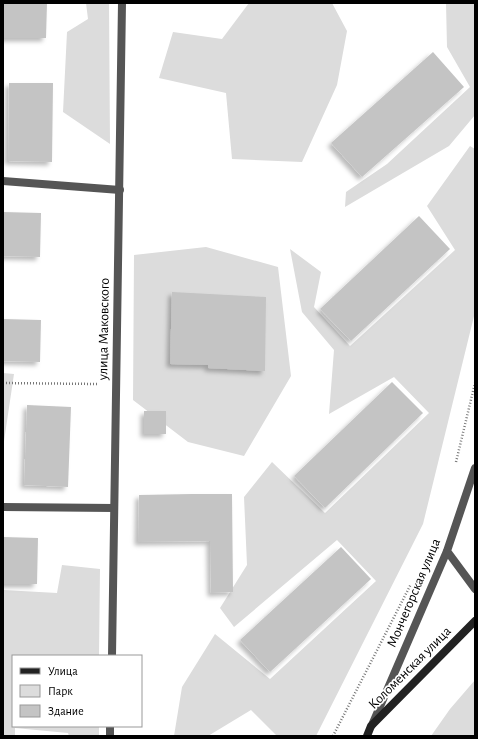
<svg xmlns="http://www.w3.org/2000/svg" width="478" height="739" viewBox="0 0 478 739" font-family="'Alegreya Sans',sans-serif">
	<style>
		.green { fill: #dcdcdc }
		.building { fill: #c4c4c4; filter: url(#shadow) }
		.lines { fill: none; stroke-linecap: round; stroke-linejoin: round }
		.path { stroke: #777; stroke-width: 2.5; stroke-dasharray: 1 2; stroke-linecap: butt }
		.service { stroke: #555; stroke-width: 8 }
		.minor { stroke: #555; stroke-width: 8 }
		.tertiary { stroke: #555; stroke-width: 8 }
		.secondary { stroke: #222; stroke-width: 8 }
		.labels { text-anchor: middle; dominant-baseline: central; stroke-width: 3.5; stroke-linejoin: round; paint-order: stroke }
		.street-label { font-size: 14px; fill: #000; stroke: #fff }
	</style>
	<defs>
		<filter id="shadow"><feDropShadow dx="-3.5" dy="3.5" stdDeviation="2" flood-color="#0004"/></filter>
	</defs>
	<rect width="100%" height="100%" fill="#fff"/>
	<path class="green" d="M 86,3 L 109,3 L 110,144 L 63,112 L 67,32 L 88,19 Z
		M 249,3 L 332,3 L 347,31 L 337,85 L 302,162 L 232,159 L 226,93 L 159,78 L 173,32 L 222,39 Z
		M 446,3 L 475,3 L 475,115 L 449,146 L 345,207 L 346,192 L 387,164 L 470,87 L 447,47 Z
		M 470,146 L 475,149 L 475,312 L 423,524 L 316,736 L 277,736 L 251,710 L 208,736 L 174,736 L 182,687 L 215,634 L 270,679 L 376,581 L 337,540 L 234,627 L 220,608 L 247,565 L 244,497 L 272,462 L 325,513 L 429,413 L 394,377 L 329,414 L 334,350 L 302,312 L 290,249 L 321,272 L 314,307 L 350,346 L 455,250 L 427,206 Z
		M 206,247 L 278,267 L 291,376 L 244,456 L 188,442 L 133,400 L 134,255 Z
		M 3,373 L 14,374 L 3,448 Z
		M 62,565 L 100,569 L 99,656 L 13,656 L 13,726 L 99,726 L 99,736 L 69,736 L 68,733 L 15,728 L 15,736 L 3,736 L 3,590 L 57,593 Z
		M 475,680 L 475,736 L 431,736 L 450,709 Z"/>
	<path class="building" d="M 3,3 L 47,3 L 46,38 L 3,38 Z
		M 433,52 L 464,87 L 362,177 L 331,143 Z
		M 9,83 L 53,83 L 52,162 L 8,161 Z
		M 3,212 L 41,213 L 40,257 L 3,256 Z
		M 419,216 L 450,249 L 351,341 L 320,309 Z
		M 172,292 L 266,297 L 265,371 L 208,368 L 208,365 L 170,364 Z
		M 3,319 L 41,320 L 40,362 L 3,361 Z
		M 392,382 L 423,413 L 325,508 L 294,476 Z
		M 27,405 L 71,407 L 68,487 L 24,485 Z
		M 144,411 L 166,411 L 166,434 L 144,434 Z
		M 192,494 L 232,494 L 233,592 L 211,593 L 210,541 L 138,542 L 139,495 Z
		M 3,537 L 38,538 L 37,584 L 3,584 Z
		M 341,547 L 371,579 L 270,672 L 240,640 Z"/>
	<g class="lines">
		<path class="path" d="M 3,383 L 98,384
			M 456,462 L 475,383
			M 333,736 L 411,584"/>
		<path class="service" d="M 3,181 L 120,190"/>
		<path class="minor" d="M 3,507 L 114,508
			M 112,656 L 122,3
			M 110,736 L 110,726"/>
		<path class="tertiary" d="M 447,551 L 475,589
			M 372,725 L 447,551 L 475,468"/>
		<path class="secondary" d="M 367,736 L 371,726 L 475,621"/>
	</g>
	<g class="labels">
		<g class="street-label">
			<text transform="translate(104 329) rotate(-89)">улица Маковского</text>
			<text transform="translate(414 593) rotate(-67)">Мончегорская улица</text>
			<text transform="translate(410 668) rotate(-45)">Коломенская улица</text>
		</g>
	</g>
	<rect width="478" height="739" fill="none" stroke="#000000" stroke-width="8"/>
	<rect x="12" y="655" width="130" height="72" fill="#ffffff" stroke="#999999"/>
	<rect x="20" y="668" width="20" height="6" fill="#222222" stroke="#999999"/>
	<text x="48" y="675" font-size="12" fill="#000000">Улица</text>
	<rect x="20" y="685" width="20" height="12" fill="#dcdcdc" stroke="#999999"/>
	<text x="48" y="695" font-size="12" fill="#000000">Парк</text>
	<rect x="20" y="705" width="20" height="12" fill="#c4c4c4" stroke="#999999"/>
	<text x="48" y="715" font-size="12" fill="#000000">Здание</text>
</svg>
